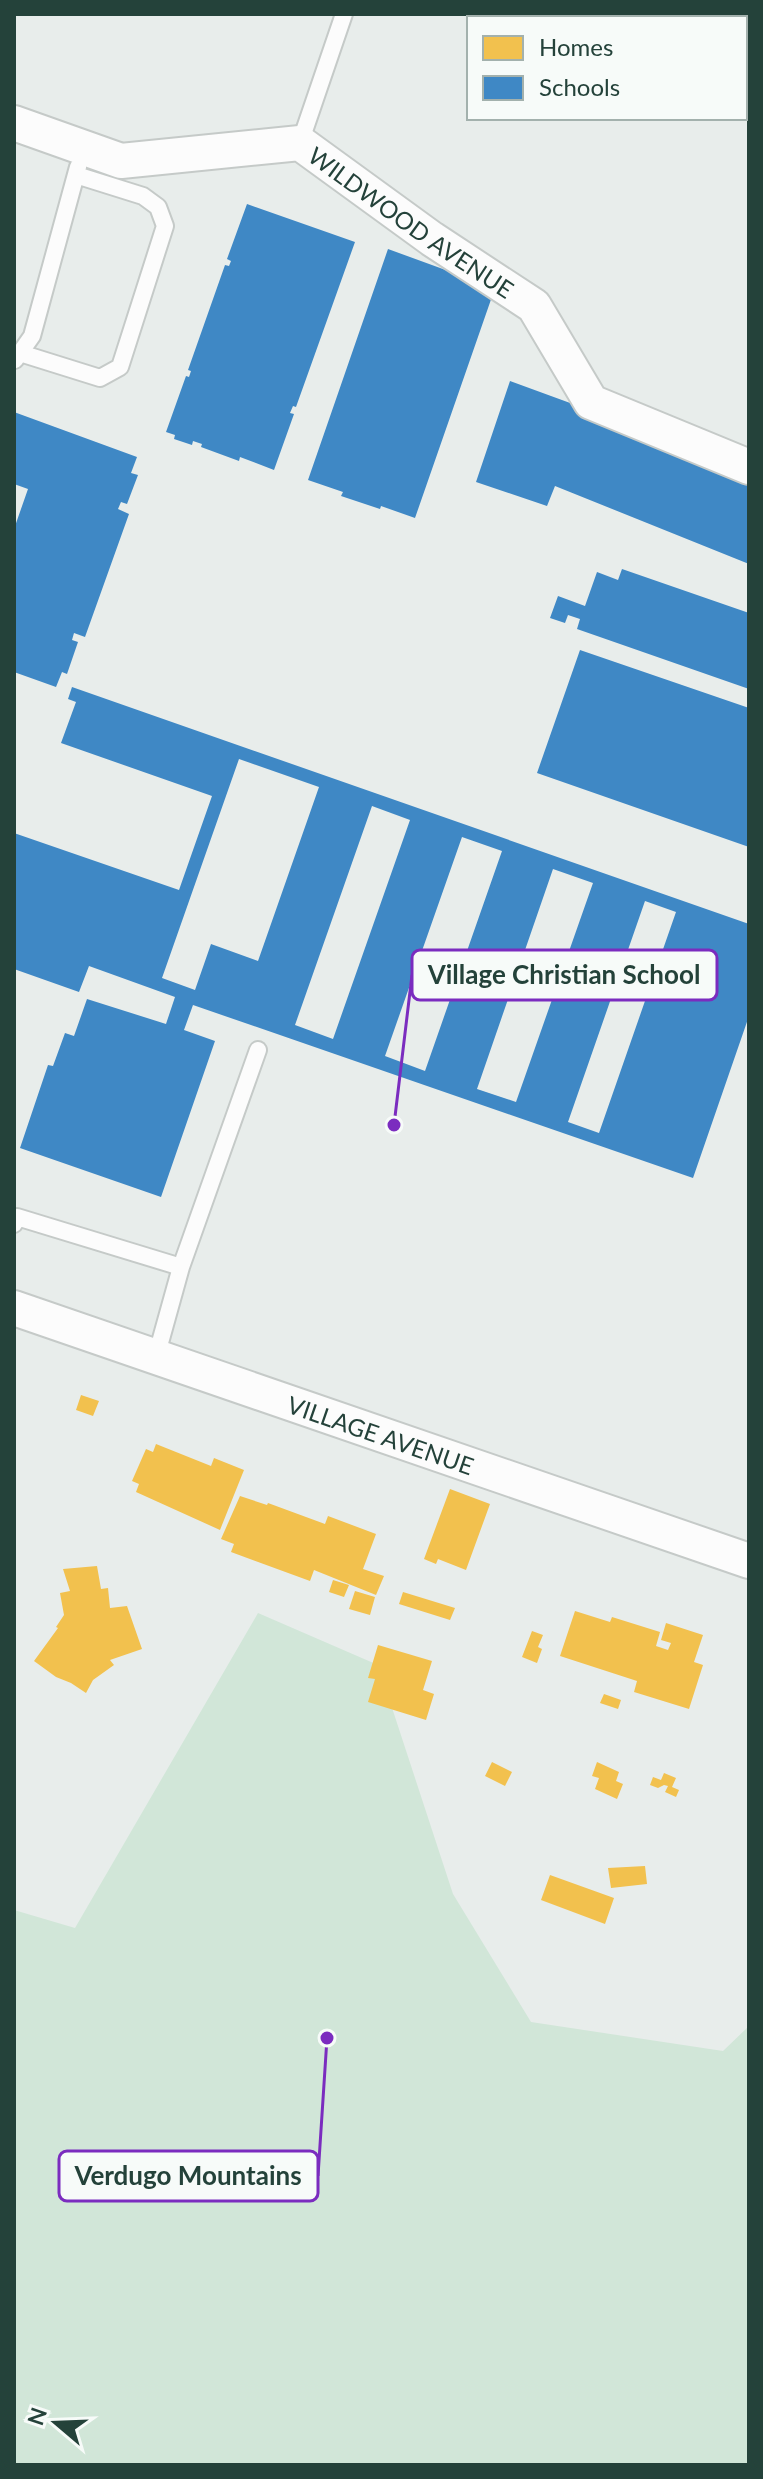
<svg xmlns="http://www.w3.org/2000/svg" width="763" height="2479" viewBox="0 0 763 2479" font-family="Lato,sans-serif">
	<style>
		.green { fill: #d1e6d8 }
		.homes { fill: #f2c14e }
		.schools { fill: #3f88c5; fill-rule: evenodd }
		.lines { fill: none; stroke-linecap: round; stroke-linejoin: round }
		.lane-casing { stroke: #c5cac8; stroke-width: 20 }
		.street-casing { stroke: #c5cac8; stroke-width: 38 }
		.lane { stroke: #fcfcfc; stroke-width: 16 }
		.street { stroke: #fcfcfc; stroke-width: 34 }
		.labels { text-anchor: middle; dominant-baseline: central; stroke-width: 8; stroke-linejoin: round; paint-order: stroke }
		.street-label { font-size: 24px; fill: #24423a; stroke: #f7fbf9 }
		.leader { fill: none; stroke: #7b2cbf; stroke-width: 3 }
		.callout-dot { fill: #7b2cbf; stroke: #f7fbf9; stroke-width: 3 }
		.callout { fill: #f7fbf9; stroke: #7b2cbf; stroke-width: 3 }
		.callout-label { font-size: 26px; text-anchor: middle; font-weight: bold; fill: #24423a }
	</style>
	<rect width="100%" height="100%" fill="#e8edeb"/>
	<path class="green" d="M 608,14 L 749,14 L 749,46 L 745,46 L 745,18 L 606,18 Z
		M 258,1613 L 378,1665 L 453,1894 L 531,2022 L 723,2051 L 749,2026 L 749,2465 L 14,2465 L 14,1910 L 75,1928 Z"/>
	<path class="homes" d="M 81,1395 L 99,1401 L 93,1416 L 76,1410 Z
		M 156,1444 L 211,1466 L 214,1458 L 244,1470 L 220,1530 L 136,1492 L 139,1484 L 132,1481 L 146,1449 L 153,1452 Z
		M 450,1489 L 490,1504 L 466,1570 L 438,1559 L 436,1564 L 424,1559 Z
		M 240,1496 L 267,1505 L 268,1503 L 325,1524 L 328,1516 L 376,1534 L 363,1569 L 384,1576 L 376,1595 L 314,1570 L 310,1581 L 231,1552 L 234,1544 L 221,1539 Z
		M 97,1566 L 101,1589 L 108,1588 L 110,1608 L 127,1606 L 142,1649 L 110,1660 L 114,1665 L 93,1680 L 86,1693 L 71,1683 L 56,1677 L 34,1661 L 58,1628 L 56,1627 L 64,1615 L 60,1593 L 70,1591 L 63,1569 Z
		M 333,1580 L 349,1585 L 344,1597 L 329,1592 Z
		M 355,1591 L 375,1597 L 370,1615 L 349,1609 Z
		M 403,1592 L 455,1608 L 450,1620 L 399,1604 Z
		M 575,1611 L 610,1622 L 612,1617 L 660,1632 L 656,1646 L 668,1650 L 671,1643 L 661,1640 L 666,1623 L 703,1635 L 694,1662 L 703,1665 L 689,1709 L 634,1692 L 637,1681 L 560,1656 Z
		M 532,1631 L 543,1635 L 538,1647 L 542,1649 L 537,1663 L 522,1657 Z
		M 378,1645 L 432,1661 L 423,1690 L 434,1694 L 426,1720 L 368,1702 L 375,1679 L 368,1678 Z
		M 604,1694 L 621,1700 L 618,1709 L 600,1703 Z
		M 492,1762 L 512,1772 L 505,1786 L 485,1776 Z
		M 597,1762 L 619,1772 L 616,1781 L 623,1784 L 617,1799 L 595,1789 L 599,1778 L 592,1776 Z
		M 664,1773 L 676,1778 L 672,1787 L 679,1790 L 676,1797 L 665,1792 L 668,1786 L 664,1785 L 658,1788 L 650,1785 L 653,1777 L 661,1780 Z
		M 645,1866 L 647,1884 L 611,1888 L 608,1868 Z
		M 550,1875 L 614,1898 L 605,1924 L 541,1900 Z"/>
	<path class="schools" d="M 247,204 L 355,242 L 296,407 L 293,406 L 290,413 L 294,414 L 274,470 L 240,457 L 239,461 L 201,447 L 202,444 L 193,441 L 192,445 L 174,439 L 175,435 L 166,432 L 186,376 L 189,377 L 191,371 L 188,370 L 225,265 L 229,266 L 231,261 L 227,259 Z
		M 388,249 L 495,288 L 415,518 L 381,506 L 380,509 L 341,496 L 343,492 L 308,480 Z
		M 510,381 L 592,411 L 749,478 L 749,564 L 555,486 L 547,506 L 476,482 Z
		M 14,412 L 137,457 L 131,473 L 138,475 L 127,504 L 121,502 L 118,509 L 129,514 L 85,637 L 74,633 L 72,640 L 78,642 L 67,674 L 62,672 L 56,687 L 14,672 L 14,529 L 28,489 L 14,484 Z
		M 622,569 L 749,613 L 749,689 L 577,629 L 580,619 L 568,615 L 565,623 L 550,618 L 558,596 L 585,606 L 597,572 L 618,580 Z
		M 580,650 L 749,708 L 749,847 L 537,773 Z
		M 72,687 L 749,924 L 749,1016 L 693,1178 L 193,1005 L 184,1030 L 215,1041 L 161,1197 L 20,1148 L 48,1065 L 53,1066 L 65,1033 L 74,1036 L 87,999 L 166,1024 L 175,997 L 89,966 L 79,992 L 14,969 L 14,833 L 179,890 L 212,796 L 61,743 L 76,702 L 68,699 ZM 239,759 L 319,787 L 258,961 L 211,944 L 195,990 L 162,978 ZM 372,806 L 410,820 L 333,1039 L 295,1025 ZM 462,837 L 502,851 L 425,1071 L 385,1056 ZM 553,869 L 593,883 L 516,1102 L 477,1089 ZM 645,901 L 676,912 L 599,1133 L 568,1122 Z"/>
	<g class="lines">
		<g class="lane-casing">
			<path id="lane" d="M 300,143 L 344,14
				M 20,353 L 100,378 L 120,367 L 165,226 L 158,207 L 143,196 L 76,175
				M 15,360 L 32,336 L 78,167
				M 14,1224 L 17,1217 L 181,1267 L 156,1357
				M 181,1267 L 258,1050"/>
		</g>
		<g class="street-casing">
			<g id="street">
				<path id="s1" d="M 14,123 L 121,161 L 300,143 L 432,239 L 534,306 L 591,402 L 749,467"/>
				<path id="s2" d="M 14,1308 L 749,1561"/>
			</g>
		</g>
		<use href="#lane" class="lane"/>
		<use href="#street" class="street"/>
	</g>
	<g class="labels">
		<g class="street-label">
			<text stroke="none"><textPath href="#s1" startOffset="430">WILDWOOD AVENUE</textPath></text>
			<text stroke="none"><textPath href="#s2" startOffset="388">VILLAGE AVENUE</textPath></text>
		</g>
	</g>
	<path class="leader" d="M394 1125L412 975M327 2038L318 2176"/>
	<g class="callout-dot">
		<circle cx="394" cy="1125" r="8"/>
		<circle cx="327" cy="2038" r="8"/>
	</g>
	<g class="callout">
		<rect x="412" y="950" width="305" height="50" rx="8"/>
		<rect x="59" y="2151" width="259" height="50" rx="8"/>
	</g>
	<g class="callout-label">
		<text x="564" y="984">Village Christian School</text>
		<text x="188" y="2185">Verdugo Mountains</text>
	</g>
	<rect width="763" height="2479" fill="none" stroke="#24423a" stroke-width="32"/>
	<rect x="467" y="16" width="280" height="104" fill="#f7fbf9" stroke="#a3b1ad" stroke-width="2"/>
	<rect x="483" y="36" width="40" height="24" fill="#f2c14e" stroke="#a3b1ad" stroke-width="2"/>
	<text x="539" y="56" font-size="24" fill="#24423a">Homes</text>
	<rect x="483" y="76" width="40" height="24" fill="#3f88c5" stroke="#a3b1ad" stroke-width="2"/>
	<text x="539" y="96" font-size="24" fill="#24423a">Schools</text>
	<g transform="translate(56 2423) rotate(289)" stroke="#f7fbf9" stroke-width="6" paint-order="stroke">
	<path d="M0-6L14 30L0 20L-14 30Z" fill="#24423a"/>
	<text y="-12" font-size="22" font-weight="bold" text-anchor="middle" fill="#24423a">N</text>
	</g>
</svg>
